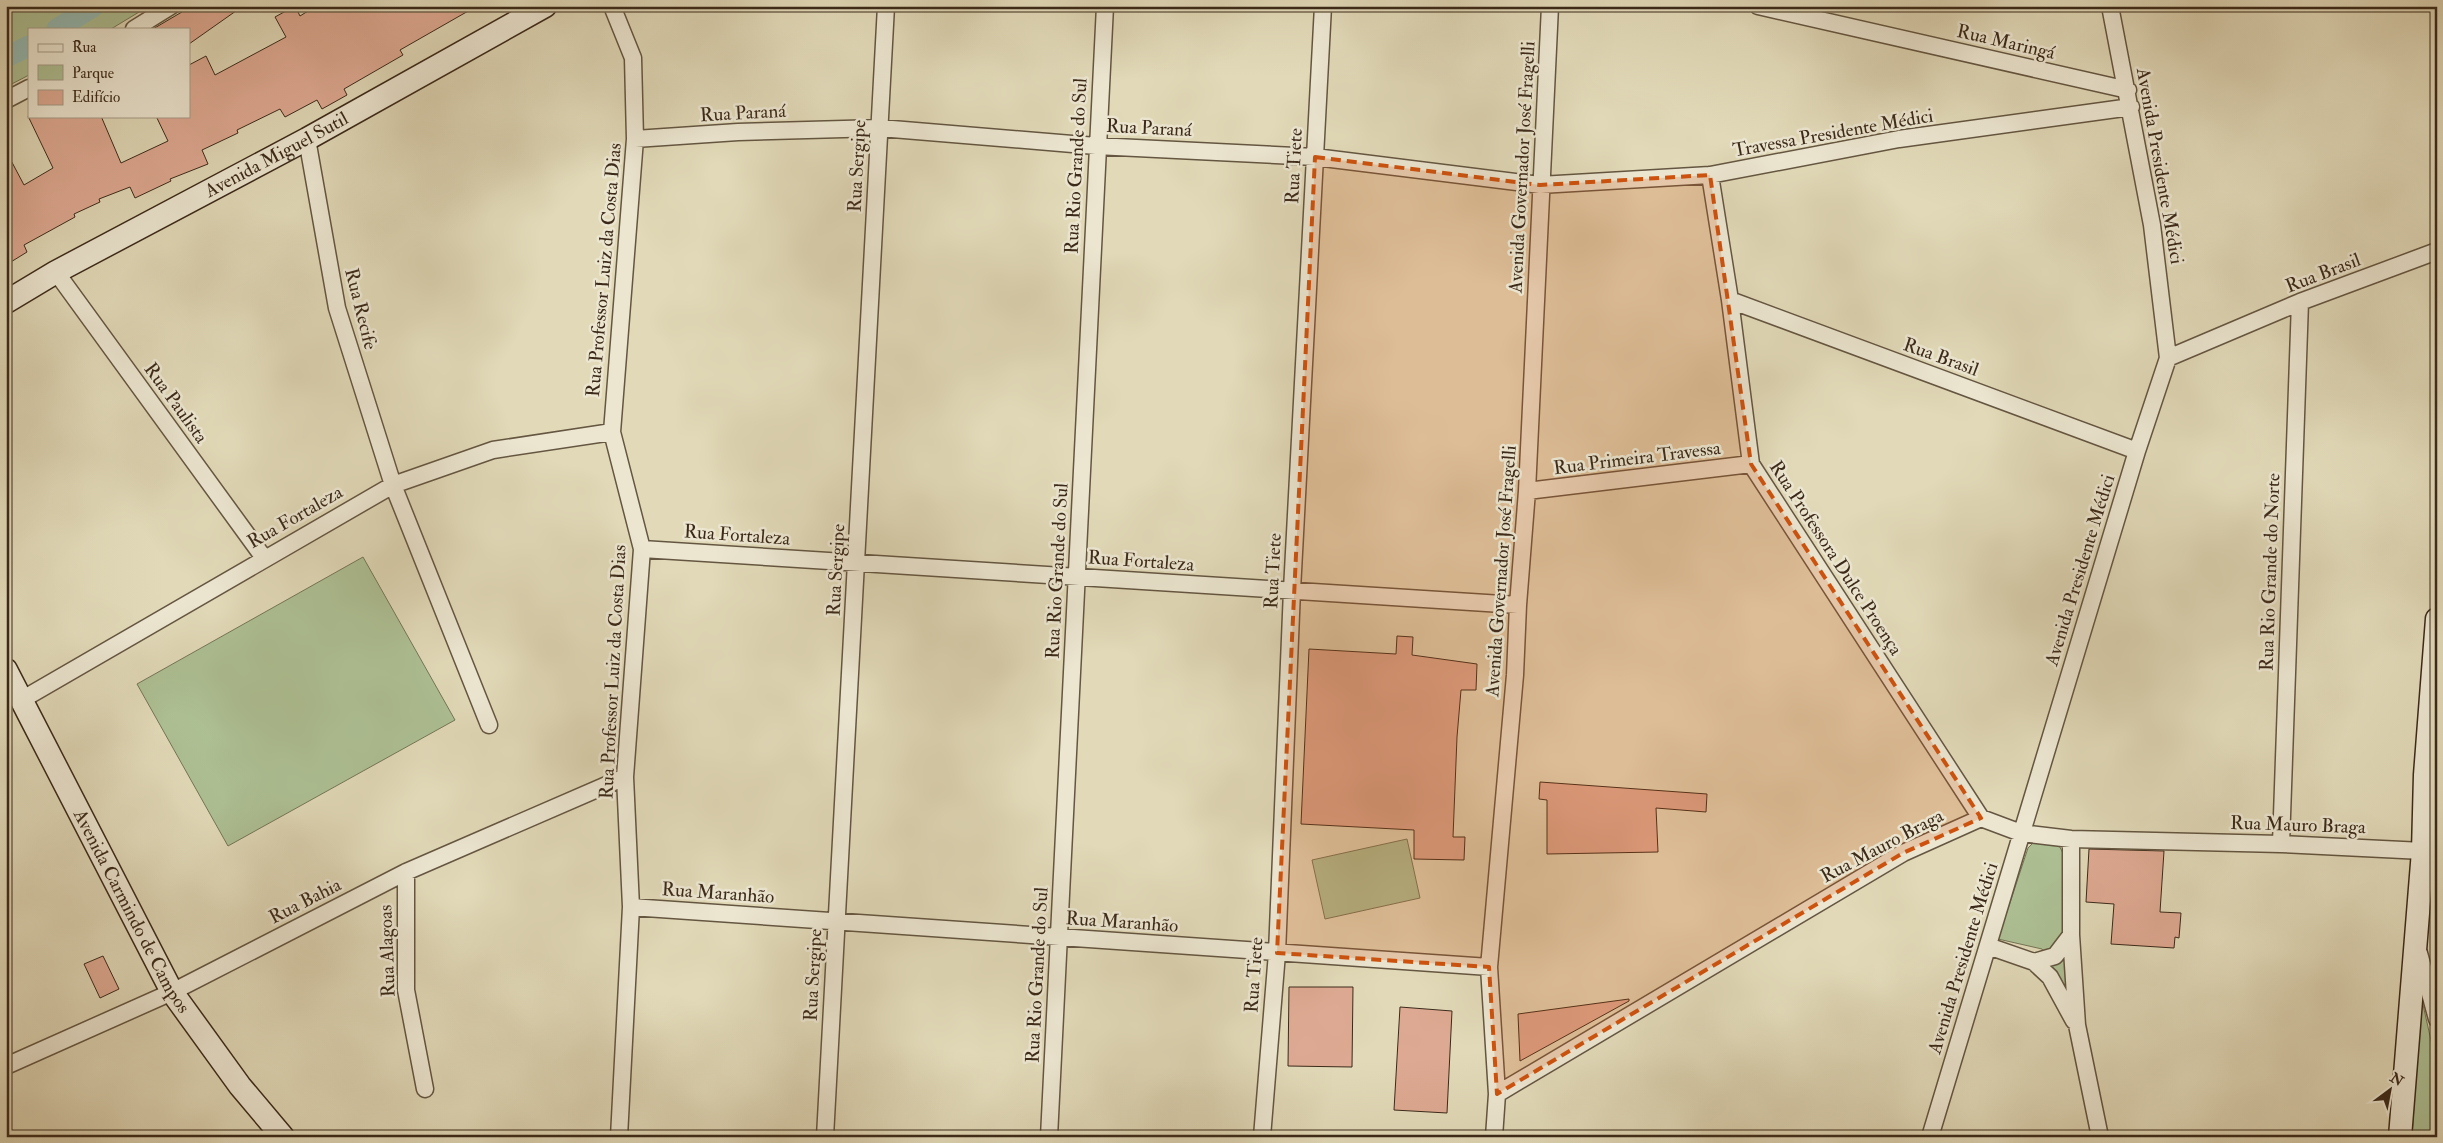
<svg xmlns="http://www.w3.org/2000/svg" width="2443" height="1143" viewBox="0 0 2443 1143" font-family="'IM FELL Double Pica',serif">
	<style>
		.green { fill: #adc094; stroke: #747556 }
		.lines { fill: none; stroke-linecap: round; stroke-linejoin: round }
		.canal { stroke: #94bab3; stroke-width: 21 }
		.building { fill: #dea992; stroke: #3b2a19 }
		.minor-casing { stroke: #645641; stroke-width: 19 }
		.secondary-casing { stroke: #3b2a19; stroke-width: 25 }
		.minor { stroke: #ece6d1; stroke-width: 16 }
		.secondary { stroke: #ece6d1; stroke-width: 22 }
		.marked { fill: #ce520e; fill-opacity: 0.2; stroke: #ce520e; stroke-width: 4; stroke-dasharray: 10 6; stroke-linejoin: round }
		.labels { text-anchor: middle; dominant-baseline: central; stroke-width: 5; stroke-linejoin: round; paint-order: stroke }
		.street-label { font-size: 19px; fill: #3b2a19; stroke: #ece6d1 }
	</style>
	<rect width="100%" height="100%" fill="#e1d9b8"/>
	<filter id="stains"><feTurbulence type="fractalNoise" baseFrequency=".004" numOctaves="4"/><feColorMatrix values="0 0 0 0 .2 0 0 0 0 .09 0 0 0 0 .02 0 0 0 .5 -.17"/></filter>
	<radialGradient id="worn" r=".72"><stop offset=".6" stop-color="#630" stop-opacity="0"/><stop offset="1" stop-color="#630" stop-opacity=".3"/></radialGradient>
	<path class="green" d="M 6,6 L 149,6 L 111,29 L 29,29 L 29,75 L 6,87 Z
		M 363,557 L 455,720 L 228,846 L 137,684 Z
		M 1407,839 L 1420,898 L 1325,919 L 1312,860 Z
		M 2037,839 L 2058,844 L 2063,853 L 2068,997 L 2042,949 L 1998,939 L 2028,848 Z
		M 2421,996 L 2437,1067 L 2437,1137 L 2412,1137 Z"/>
	<g class="lines">
		<path class="canal" d="M 57,29 L 94,6
			M 6,57 L 29,46"/>
	</g>
	<path class="building" d="M 192,6 L 243,6 L 189,44 L 189,29 L 153,29 Z
		M 295,6 L 300,16 L 316,6 L 477,6 L 400,50 L 403,55 L 344,89 L 347,95 L 322,109 L 317,100 L 285,117 L 280,109 L 237,130 L 238,133 L 202,150 L 208,164 L 170,179 L 171,181 L 135,198 L 130,187 L 99,199 L 100,202 L 74,214 L 75,217 L 24,245 L 27,252 L 6,265 L 6,151 L 24,185 L 53,168 L 28,116 L 101,116 L 121,163 L 168,141 L 156,116 L 189,116 L 189,65 L 206,56 L 215,75 L 286,37 L 275,17 Z
		M 1397,636 L 1413,637 L 1412,655 L 1477,664 L 1476,690 L 1461,690 L 1457,737 L 1453,837 L 1465,837 L 1464,860 L 1414,859 L 1414,830 L 1301,824 L 1309,649 L 1396,654 Z
		M 1540,782 L 1707,794 L 1706,812 L 1656,808 L 1658,852 L 1547,854 L 1547,800 L 1539,799 Z
		M 2089,849 L 2164,851 L 2160,912 L 2181,913 L 2179,938 L 2175,937 L 2174,948 L 2111,944 L 2114,904 L 2086,902 Z
		M 103,956 L 119,989 L 100,998 L 84,964 Z
		M 1289,987 L 1353,987 L 1352,1067 L 1288,1066 Z
		M 1629,999 L 1629,1001 L 1520,1061 L 1518,1014 Z
		M 1400,1007 L 1452,1011 L 1447,1113 L 1394,1110 Z"/>
	<g class="lines">
		<g class="minor-casing">
			<path id="minor" d="M 612,6 L 633,58 L 635,139 L 612,432 L 642,549 L 625,777 L 631,907 L 619,1137
				M 1758,6 L 2128,90
				M 134,29 L 171,6
				M 6,100 L 29,88
				M 307,139 L 337,308 L 393,485 L 489,725
				M 635,139 L 738,132 L 880,128 L 1096,146 L 1315,157 L 1540,185 L 1710,175 L 1899,139 L 2131,107
				M 1710,175 L 1730,300 L 1751,464 L 1981,818
				M 56,272 L 264,558
				M 1730,300 L 2137,451
				M 2168,358 L 2300,302 L 2437,251
				M 1527,491 L 1751,464
				M 642,549 L 1518,605
				M 23,699 L 393,485 L 493,450 L 612,432
				M 2071,839 L 2071,935 L 2077,1025 L 2100,1137
				M 2281,844 L 2300,302
				M 406,872 L 406,990 L 425,1089
				M 631,907 L 1489,967
				M 2071,935 L 2055,956 L 2034,962 L 2050,977 L 2074,1021
				M 1988,946 L 2034,962
				M 2419,953 L 2437,1019
				M 6,1066 L 172,992 L 406,872 L 625,777
				M 1497,1094 L 1903,853 L 1981,818 L 2021,833 L 2071,839 L 2281,844 L 2423,851
				M 825,1137 L 886,6
				M 1049,1137 L 1105,6
				M 1262,1137 L 1277,953 L 1292,590 L 1323,6
				M 1494,1137 L 1497,1094 L 1489,967 L 1515,675 L 1518,605 L 1527,491 L 1550,6
				M 1930,1137 L 2137,451 L 2168,358 L 2152,225 L 2110,6"/>
		</g>
		<g class="secondary-casing">
			<g id="secondary">
				<path id="s1" d="M 6,302 L 56,272 L 307,139 L 545,6"/>
				<path id="s2" d="M 6,670 L 172,992 L 240,1086 L 283,1137"/>
				<path d="M 2400,1137 L 2423,851 L 2425,775 L 2437,619"/>
			</g>
		</g>
		<use href="#minor" class="minor"/>
		<use href="#secondary" class="secondary"/>
	</g>
	<path class="marked" d="M 1315,157 L 1540,185 L 1710,175 L 1751,464 L 1981,818 L 1903,853 L 1497,1094 L 1489,967 L 1277,953 Z"/>
	<g class="labels">
		<g class="street-label">
			<text transform="translate(2006 42) rotate(13)">Rua Maringá</text>
			<text transform="translate(743 113) rotate(-3)">Rua Paraná</text>
			<text transform="translate(1149 128) rotate(3)">Rua Paraná</text>
			<text transform="translate(1833 133) rotate(-10)">Travessa Presidente Médici</text>
			<text stroke="none"><textPath href="#s1" startOffset="308">Avenida Miguel Sutil</textPath></text>
			<text transform="translate(857 166) rotate(-87)">Rua Sergipe</text>
			<text transform="translate(1076 166) rotate(-87)">Rua Rio Grande do Sul</text>
			<text transform="translate(1294 166) rotate(-87)">Rua Tiete</text>
			<text transform="translate(2160 166) rotate(80)">Avenida Presidente Médici</text>
			<text transform="translate(1522 167) rotate(-87)">Avenida Governador José Fragelli</text>
			<text transform="translate(604 270) rotate(-85)">Rua Professor Luiz da Costa Dias</text>
			<text transform="translate(2323 273) rotate(-21)">Rua Brasil</text>
			<text transform="translate(361 309) rotate(76)">Rua Recife</text>
			<text transform="translate(1941 357) rotate(20)">Rua Brasil</text>
			<text transform="translate(176 403) rotate(54)">Rua Paulista</text>
			<text transform="translate(1637 458) rotate(-7)">Rua Primeira Travessa</text>
			<text transform="translate(295 517) rotate(-30)">Rua Fortaleza</text>
			<text transform="translate(737 535) rotate(4)">Rua Fortaleza</text>
			<text transform="translate(1836 558) rotate(57)">Rua Professora Dulce Proença</text>
			<text transform="translate(1141 561) rotate(4)">Rua Fortaleza</text>
			<text transform="translate(836 570) rotate(-87)">Rua Sergipe</text>
			<text transform="translate(2080 570) rotate(-73)">Avenida Presidente Médici</text>
			<text transform="translate(1057 571) rotate(-87)">Rua Rio Grande do Sul</text>
			<text transform="translate(1273 571) rotate(-87)">Rua Tiete</text>
			<text transform="translate(1501 571) rotate(-86)">Avenida Governador José Fragelli</text>
			<text transform="translate(2270 572) rotate(-88)">Rua Rio Grande do Norte</text>
			<text transform="translate(613 672) rotate(-87)">Rua Professor Luiz da Costa Dias</text>
			<text transform="translate(2298 825) rotate(2)">Rua Mauro Braga</text>
			<text transform="translate(1882 846) rotate(-28)">Rua Mauro Braga</text>
			<text transform="translate(718 893) rotate(4)">Rua Maranhão</text>
			<text transform="translate(305 901) rotate(-27)">Rua Bahia</text>
			<text stroke="none"><textPath href="#s2" startOffset="272">Avenida Carmindo de Campos</textPath></text>
			<text transform="translate(1122 922) rotate(4)">Rua Maranhão</text>
			<text transform="translate(387 951) rotate(-92)">Rua Alagoas</text>
			<text transform="translate(1963 958) rotate(-73)">Avenida Presidente Médici</text>
			<text transform="translate(813 975) rotate(-87)">Rua Sergipe</text>
			<text transform="translate(1037 975) rotate(-87)">Rua Rio Grande do Sul</text>
			<text transform="translate(1254 975) rotate(-86)">Rua Tiete</text>
		</g>
	</g>
	<rect width="2443" height="1143" fill="none" stroke="#e1d9b8" stroke-width="25"/>
	<rect x="8" y="8" width="2428" height="1128" fill="none" stroke="#3b2a19" stroke-width="2.5"/>
	<rect x="12" y="12" width="2418" height="1118" fill="none" stroke="#3b2a19"/>
	<rect x="28" y="28" width="162" height="90" fill="#ece6d1" stroke="#a59b87"/>
	<rect x="38" y="44" width="25" height="8" fill="#ece6d1" stroke="#a59b87"/>
	<text x="72" y="52" font-size="15" fill="#3b2a19">Rua</text>
	<rect x="38" y="65" width="25" height="15" fill="#adc094" stroke="#a59b87"/>
	<text x="72" y="78" font-size="15" fill="#3b2a19">Parque</text>
	<rect x="38" y="90" width="25" height="15" fill="#dea992" stroke="#a59b87"/>
	<text x="72" y="102" font-size="15" fill="#3b2a19">Edifício</text>
	<g transform="translate(2390 1090) rotate(32)" stroke="#ece6d1" stroke-width="4" paint-order="stroke">
	<path d="M0-4L9 19L0 12L-9 19Z" fill="#3b2a19"/>
	<text y="-8" font-size="14" font-weight="bold" text-anchor="middle" fill="#3b2a19">N</text>
	</g>
	<rect width="100%" height="100%" filter="url(#stains)"/>
	<rect width="100%" height="100%" fill="url(#worn)"/>
</svg>
